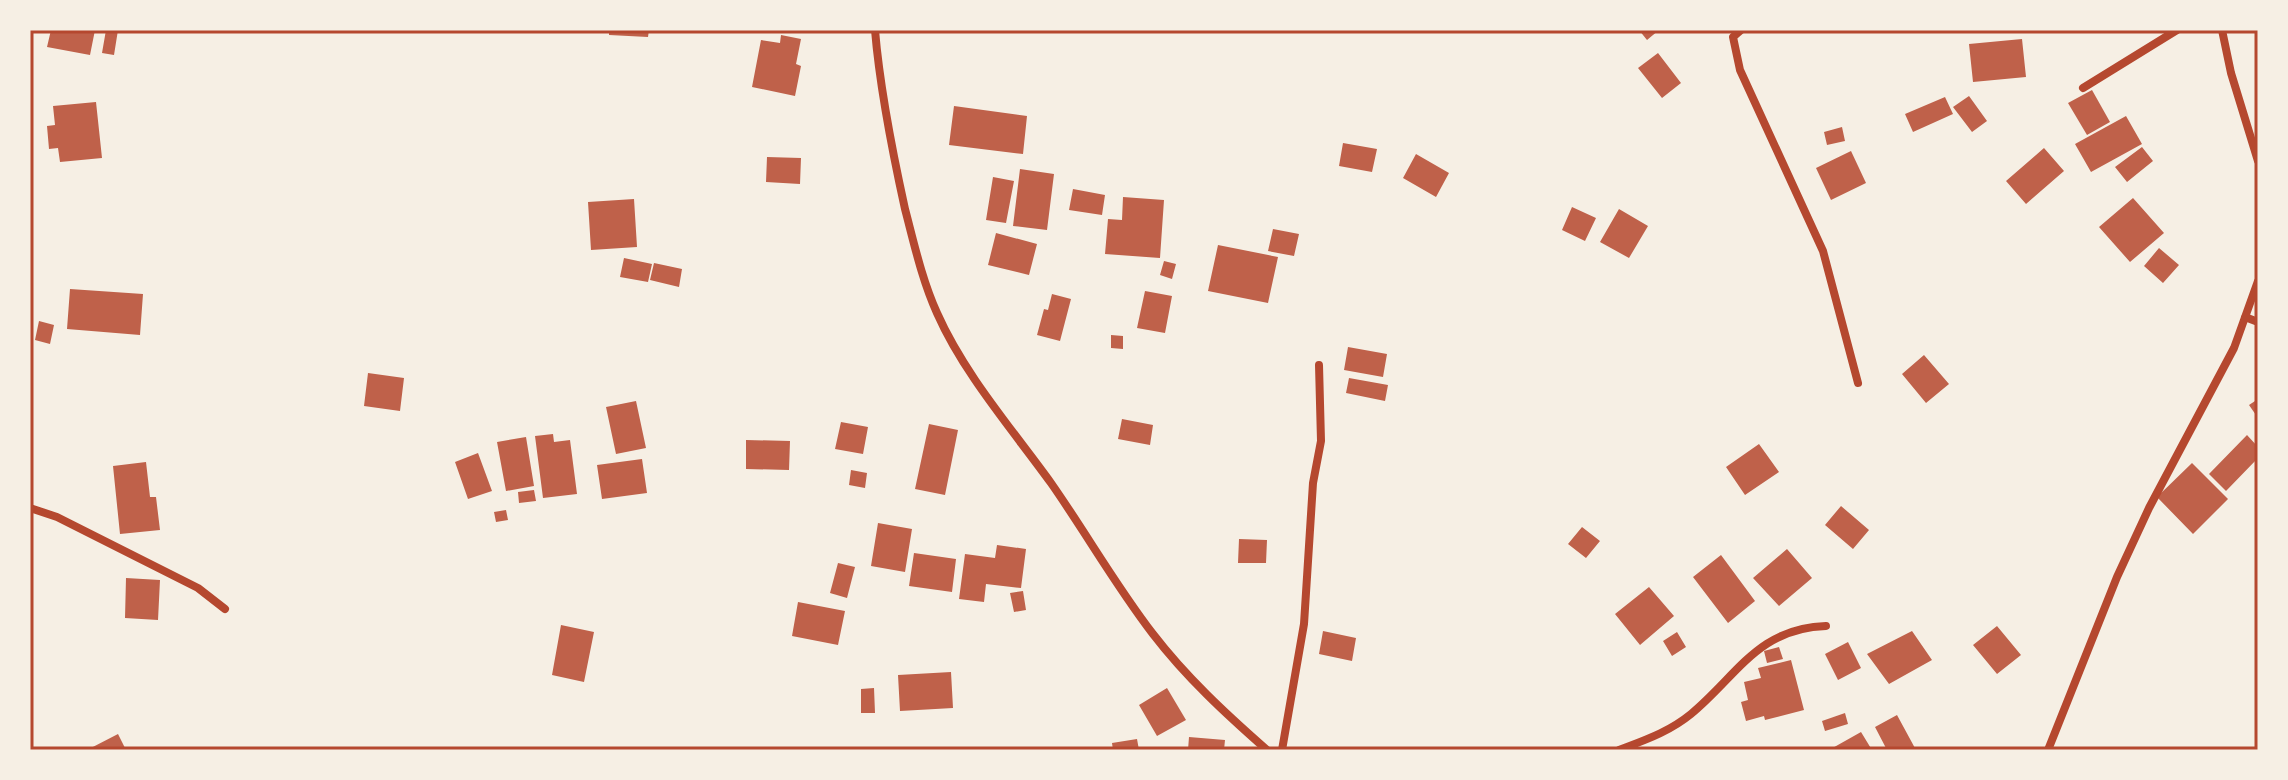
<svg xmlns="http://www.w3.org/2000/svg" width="2288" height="780" viewBox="0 0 2288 780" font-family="'IBM Plex Serif',serif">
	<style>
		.building { fill: #bf614a }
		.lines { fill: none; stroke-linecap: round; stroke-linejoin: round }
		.minor { stroke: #b5482f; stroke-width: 8 }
		.neatline { fill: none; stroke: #b5482f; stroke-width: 3 }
	</style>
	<rect width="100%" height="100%" fill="#f6efe4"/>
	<path class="building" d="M 51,30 L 95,30 L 90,55 L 47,47 Z
		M 106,30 L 118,30 L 114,55 L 102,53 Z
		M 609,30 L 649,30 L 648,37 L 609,35 Z
		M 1639,30 L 1659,30 L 1647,40 Z
		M 781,35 L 801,39 L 796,64 L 801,66 L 795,96 L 752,87 L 761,40 L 780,43 Z
		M 2022,39 L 2026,77 L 1973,82 L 1969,44 Z
		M 1658,53 L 1681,83 L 1662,98 L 1638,68 Z
		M 2092,90 L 2110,122 L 2087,135 L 2068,103 Z
		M 1969,96 L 1987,121 L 1972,132 L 1953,107 Z
		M 1945,97 L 1953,114 L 1913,132 L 1905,114 Z
		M 96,102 L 102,158 L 60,162 L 58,148 L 49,149 L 47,126 L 55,125 L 53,106 Z
		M 954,106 L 1027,116 L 1023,154 L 949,145 Z
		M 2126,116 L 2142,144 L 2091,172 L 2075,144 Z
		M 1842,127 L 1845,141 L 1827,145 L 1824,132 Z
		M 1343,143 L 1377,149 L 1372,172 L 1339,166 Z
		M 2142,147 L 2153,161 L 2127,182 L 2115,167 Z
		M 2044,148 L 2064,171 L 2026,204 L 2006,181 Z
		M 1851,151 L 1866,183 L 1831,200 L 1816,168 Z
		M 1416,154 L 1449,173 L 1436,197 L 1403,178 Z
		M 767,157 L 801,158 L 800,184 L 766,182 Z
		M 1020,169 L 1054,174 L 1047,230 L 1013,226 Z
		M 993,177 L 1014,181 L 1006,223 L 986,220 Z
		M 1073,189 L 1105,195 L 1102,215 L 1069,210 Z
		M 1123,197 L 1164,200 L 1160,258 L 1105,254 L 1108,219 L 1122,220 Z
		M 2133,198 L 2164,233 L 2130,262 L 2099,227 Z
		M 634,199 L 637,247 L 591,250 L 588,202 Z
		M 1572,207 L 1596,218 L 1585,241 L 1562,230 Z
		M 1619,209 L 1648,226 L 1629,258 L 1600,242 Z
		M 1273,229 L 1299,234 L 1294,256 L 1268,251 Z
		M 996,233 L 1037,244 L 1029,275 L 988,265 Z
		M 1218,245 L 1278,257 L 1268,303 L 1208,291 Z
		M 2159,248 L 2179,265 L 2163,283 L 2144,266 Z
		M 624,258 L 652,264 L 648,282 L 620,277 Z
		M 1164,261 L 1176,264 L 1172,279 L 1160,275 Z
		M 654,263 L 682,269 L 679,287 L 650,280 Z
		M 70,289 L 143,294 L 140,335 L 67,329 Z
		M 1145,291 L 1172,296 L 1165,333 L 1137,328 Z
		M 1052,294 L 1071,299 L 1060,341 L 1037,335 L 1044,309 L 1048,310 Z
		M 39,321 L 54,325 L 50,344 L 35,340 Z
		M 1111,335 L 1123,336 L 1123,349 L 1111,348 Z
		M 1348,347 L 1387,354 L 1383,377 L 1344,370 Z
		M 1924,355 L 1949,384 L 1926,403 L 1902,374 Z
		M 368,373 L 404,378 L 400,411 L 364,406 Z
		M 1349,378 L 1388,385 L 1385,401 L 1346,393 Z
		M 2258,399 L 2258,418 L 2249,405 Z
		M 636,401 L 646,448 L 616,454 L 606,407 Z
		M 1122,419 L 1153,425 L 1150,445 L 1118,439 Z
		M 841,422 L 868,427 L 863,454 L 835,449 Z
		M 929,424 L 958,430 L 945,495 L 915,489 Z
		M 553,434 L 554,442 L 570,440 L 577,494 L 543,498 L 535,436 Z
		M 2247,435 L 2258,447 L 2258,458 L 2226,491 L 2209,474 Z
		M 526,437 L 534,486 L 506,491 L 497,442 Z
		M 746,440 L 790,441 L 789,470 L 746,469 Z
		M 1759,444 L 1779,472 L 1745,495 L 1726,467 Z
		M 478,453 L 492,491 L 468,499 L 455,462 Z
		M 642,459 L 647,493 L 602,499 L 597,465 Z
		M 146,462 L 150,497 L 156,497 L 160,530 L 120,534 L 113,466 Z
		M 2192,463 L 2228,499 L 2193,534 L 2157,497 Z
		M 851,470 L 867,473 L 865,488 L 849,485 Z
		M 534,490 L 536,501 L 519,503 L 518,492 Z
		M 1841,506 L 1869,530 L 1853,549 L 1825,525 Z
		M 506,510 L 508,520 L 496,522 L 494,512 Z
		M 878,523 L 912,529 L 905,572 L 871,566 Z
		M 1582,527 L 1600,541 L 1586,558 L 1568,544 Z
		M 1239,539 L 1267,540 L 1266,563 L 1238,563 Z
		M 997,545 L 1026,549 L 1021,588 L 986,584 L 984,602 L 959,599 L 965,554 L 995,558 Z
		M 1787,549 L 1812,578 L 1779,606 L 1753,578 Z
		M 914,553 L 956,559 L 952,592 L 909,586 Z
		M 1721,555 L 1755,601 L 1728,623 L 1693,577 Z
		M 838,563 L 855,567 L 847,598 L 830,593 Z
		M 126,578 L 160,580 L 158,620 L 125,618 Z
		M 1649,587 L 1674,616 L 1640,645 L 1615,614 Z
		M 1023,591 L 1026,610 L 1014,612 L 1010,593 Z
		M 798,602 L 845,611 L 838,645 L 792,636 Z
		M 561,625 L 594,632 L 584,682 L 552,675 Z
		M 1997,626 L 2021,655 L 1997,674 L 1973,645 Z
		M 1323,631 L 1356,638 L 1352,661 L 1319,654 Z
		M 1912,631 L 1932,660 L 1889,684 L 1867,654 Z
		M 1677,632 L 1686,647 L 1672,656 L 1663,641 Z
		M 1848,642 L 1861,668 L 1838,680 L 1825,654 Z
		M 1779,647 L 1783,659 L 1767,663 L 1764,651 Z
		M 1791,660 L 1804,710 L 1765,720 L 1764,716 L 1746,721 L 1741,702 L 1748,700 L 1744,682 L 1761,678 L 1758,668 Z
		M 951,672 L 953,708 L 900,711 L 898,675 Z
		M 874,688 L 875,713 L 861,713 L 861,689 Z
		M 1167,688 L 1186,720 L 1157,736 L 1139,705 Z
		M 1845,713 L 1848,724 L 1825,731 L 1822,721 Z
		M 1897,715 L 1916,750 L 1887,750 L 1875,727 Z
		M 1861,732 L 1872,750 L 1829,750 Z
		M 118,734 L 126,750 L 87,750 Z
		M 1189,737 L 1225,740 L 1224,750 L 1188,750 Z
		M 1137,739 L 1139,750 L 1113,750 L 1112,743 Z"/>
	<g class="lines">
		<path class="minor" d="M 875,30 C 880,90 892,150 905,209 C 914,243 922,280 937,313 C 964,374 1012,429 1051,483 C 1086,533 1116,586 1153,634 C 1186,677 1226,714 1267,750
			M 1741,30 L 1733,37 L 1740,70 L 1823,251 L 1858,383
			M 2222,30 L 2231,73 L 2258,161
			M 2083,88 L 2177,30
			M 2245,317 L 2258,322
			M 30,508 L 57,517 L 198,588 L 225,609
			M 1282,750 L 1304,624 L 1313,483 L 1321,441 L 1319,365
			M 1619,750 C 1645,740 1669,732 1691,714 C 1737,676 1758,628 1826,626
			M 2048,750 L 2117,577 L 2149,508 L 2234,348 L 2258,281"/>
	</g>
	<rect width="2288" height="780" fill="none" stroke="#f6efe4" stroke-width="64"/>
	<rect x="32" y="32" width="2224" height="716" class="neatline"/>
</svg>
